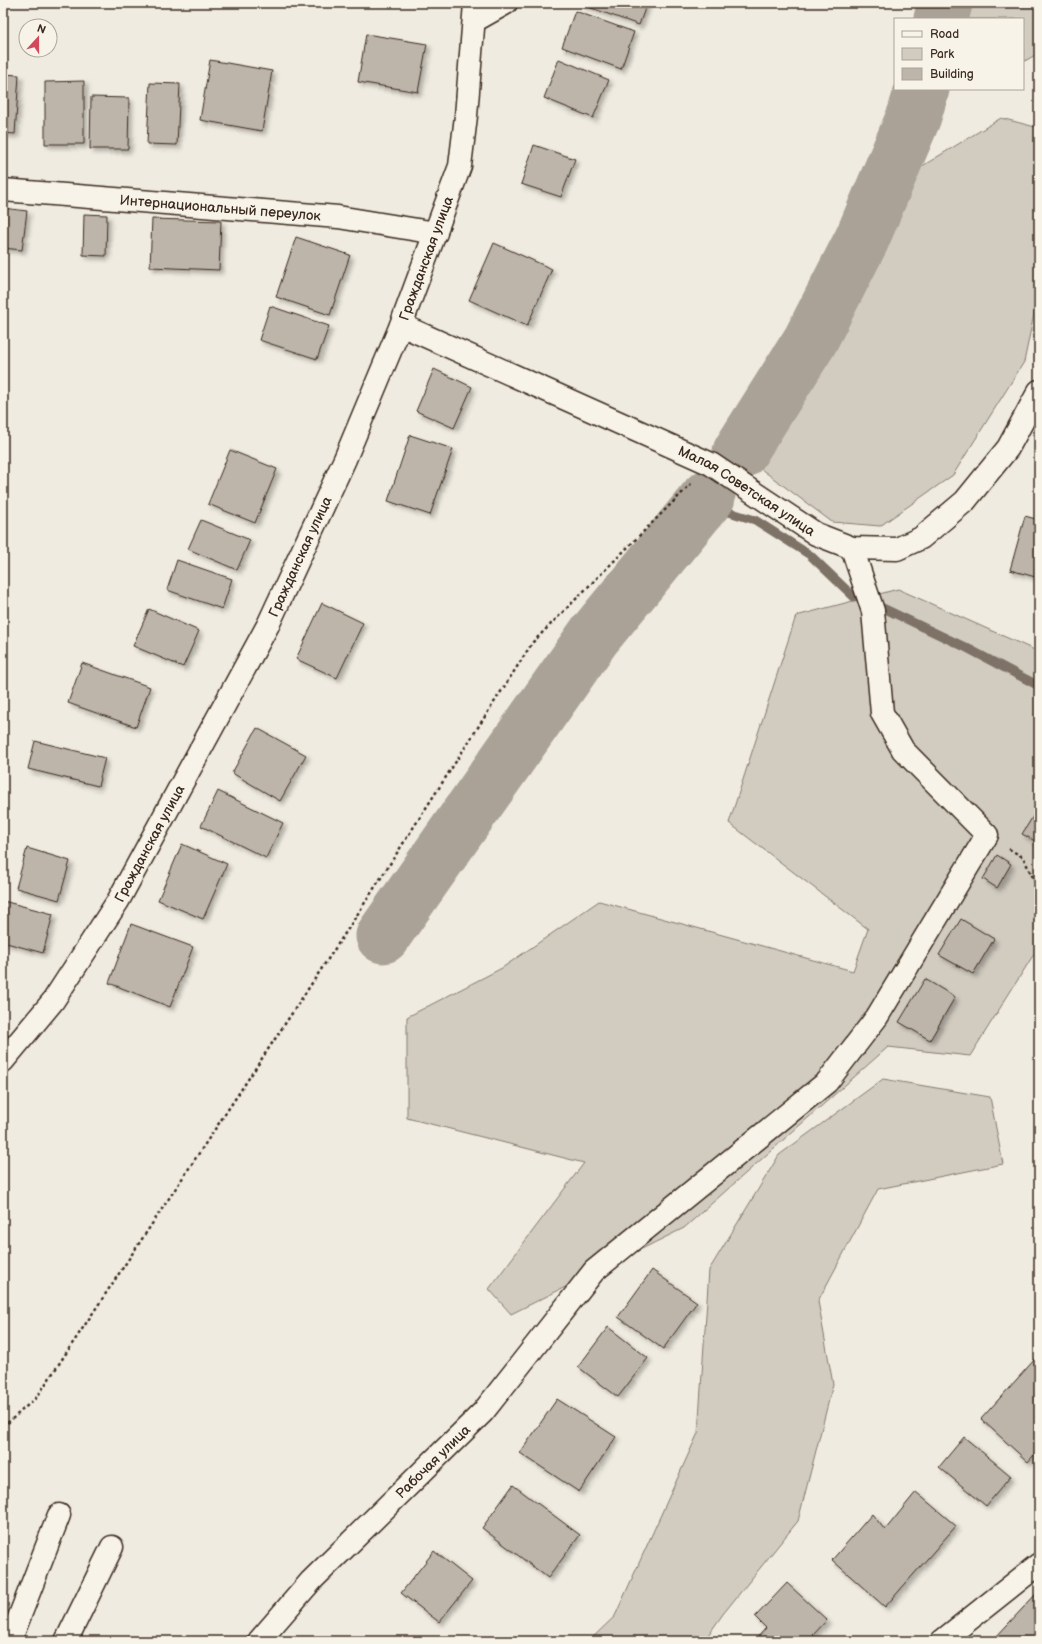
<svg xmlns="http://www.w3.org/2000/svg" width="1042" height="1644" viewBox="0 0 1042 1644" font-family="'Balsamiq Sans',sans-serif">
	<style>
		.green { fill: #d1cbc0; stroke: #867a6f }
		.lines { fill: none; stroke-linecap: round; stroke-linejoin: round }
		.stream { stroke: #7e7266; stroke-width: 9 }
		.river { stroke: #aaa296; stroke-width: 55 }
		.building { fill: #bdb5aa; stroke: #3b2a1e; filter: url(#shadow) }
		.minor-casing { stroke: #3b2a1e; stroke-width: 25 }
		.path { stroke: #3b2a1e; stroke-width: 2.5; stroke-dasharray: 3 3; stroke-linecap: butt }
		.minor { stroke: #f7f3e8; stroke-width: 22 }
		.labels { text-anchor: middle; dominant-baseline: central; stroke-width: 3; stroke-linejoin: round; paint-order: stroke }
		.street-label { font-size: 14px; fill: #3b2a1e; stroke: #f7f3e8 }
	</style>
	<defs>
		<filter id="shadow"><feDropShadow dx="3.5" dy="3.5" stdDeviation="2" flood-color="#0004"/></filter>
	</defs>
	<rect width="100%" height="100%" fill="#efebe0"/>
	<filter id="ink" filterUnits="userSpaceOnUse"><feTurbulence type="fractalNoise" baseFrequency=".025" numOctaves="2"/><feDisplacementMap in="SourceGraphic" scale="8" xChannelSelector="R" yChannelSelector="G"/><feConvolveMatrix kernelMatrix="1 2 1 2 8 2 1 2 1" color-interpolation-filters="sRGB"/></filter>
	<g filter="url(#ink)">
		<path class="green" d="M 970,3 L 1039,3 L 1039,53 L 1023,62 L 1023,19 L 966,19 Z
			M 1001,118 L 1039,128 L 1039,290 L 1024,362 L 953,475 L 880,526 L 832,522 L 757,466 L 857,299 L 919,168 Z
			M 898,589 L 1039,652 L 1039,946 L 970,1056 L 888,1047 L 684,1228 L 511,1314 L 489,1289 L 584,1163 L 407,1118 L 407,1017 L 502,968 L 599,901 L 853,971 L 868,929 L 729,823 L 796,616 Z
			M 883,1079 L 990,1097 L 1003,1164 L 878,1189 L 818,1301 L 833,1384 L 798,1521 L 723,1614 L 704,1641 L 589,1641 L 615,1616 L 698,1433 L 709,1270 L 779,1155 Z"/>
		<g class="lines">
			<path class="stream" d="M 702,504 L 755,520 L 810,555 L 854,597
				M 883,608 L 967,648 L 1039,686"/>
			<path class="river" d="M 941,19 L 945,3
				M 740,452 L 810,341 L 862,239 L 914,116 L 922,89
				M 383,936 L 594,636 L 708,497"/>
		</g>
		<path class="building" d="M 581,3 L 647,3 L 639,25 L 580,4 Z
			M 575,11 L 634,32 L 621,69 L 562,47 Z
			M 366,34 L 427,44 L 418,92 L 358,82 Z
			M 559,59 L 609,80 L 593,118 L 544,98 Z
			M 210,60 L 272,71 L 262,131 L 200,120 Z
			M 3,74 L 19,75 L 15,134 L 3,133 Z
			M 84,81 L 84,144 L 45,144 L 45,82 Z
			M 150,83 L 180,84 L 177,145 L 147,144 Z
			M 91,97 L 129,98 L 128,149 L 90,149 Z
			M 534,145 L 575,159 L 561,197 L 521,184 Z
			M 3,208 L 27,211 L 22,250 L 3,248 Z
			M 84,214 L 107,215 L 106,256 L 83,255 Z
			M 152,219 L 221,221 L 219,270 L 150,267 Z
			M 296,237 L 350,255 L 330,315 L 276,297 Z
			M 494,243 L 552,269 L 527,326 L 469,300 Z
			M 270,306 L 329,326 L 317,359 L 259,340 Z
			M 434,369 L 472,387 L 454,428 L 416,411 Z
			M 410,435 L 453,449 L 430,515 L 388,501 Z
			M 230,450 L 277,469 L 255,523 L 208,504 Z
			M 1039,458 L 1039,475 L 1034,474 Z
			M 1025,516 L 1039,520 L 1039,578 L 1010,570 Z
			M 201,520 L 250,540 L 237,570 L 188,549 Z
			M 177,560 L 232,579 L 222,609 L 167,590 Z
			M 322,603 L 363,623 L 337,678 L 296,659 Z
			M 149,609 L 199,631 L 183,667 L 133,646 Z
			M 82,663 L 150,687 L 136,727 L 68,703 Z
			M 257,728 L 306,755 L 280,801 L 232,773 Z
			M 35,741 L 105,758 L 98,786 L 28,769 Z
			M 218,791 L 283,823 L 266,858 L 201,826 Z
			M 1037,810 L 1039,811 L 1039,839 L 1037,842 L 1022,834 Z
			M 182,844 L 227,864 L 203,919 L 158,900 Z
			M 27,848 L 70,861 L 59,900 L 16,888 Z
			M 997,855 L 1011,864 L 997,888 L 983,879 Z
			M 3,901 L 53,914 L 43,953 L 3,942 Z
			M 961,919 L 994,939 L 973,974 L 939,955 Z
			M 131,924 L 193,947 L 170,1007 L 109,983 Z
			M 925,979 L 955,997 L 930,1040 L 899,1022 Z
			M 652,1270 L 697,1302 L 663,1349 L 618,1317 Z
			M 608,1327 L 648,1358 L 618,1397 L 578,1367 Z
			M 1036,1358 L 1039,1361 L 1039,1449 L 1028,1462 L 981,1419 Z
			M 557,1399 L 616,1437 L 579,1492 L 520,1453 Z
			M 964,1437 L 1011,1476 L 986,1506 L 939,1467 Z
			M 513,1485 L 580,1535 L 548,1578 L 482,1528 Z
			M 916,1492 L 956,1526 L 885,1607 L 832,1560 L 872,1514 L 885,1530 Z
			M 434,1551 L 472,1581 L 439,1622 L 401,1593 Z
			M 787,1583 L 827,1620 L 813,1635 L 819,1641 L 754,1641 L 766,1628 L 755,1617 Z
			M 1036,1594 L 1039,1597 L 1039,1641 L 998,1641 L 995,1638 Z"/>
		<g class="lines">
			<g class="minor-casing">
				<g id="minor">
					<path d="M 474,21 L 506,3"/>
					<path id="s1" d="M 3,190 L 338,217 L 436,233"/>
					<path id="s2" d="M 401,325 L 711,464 L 816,534 L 852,548 L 897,549 L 921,538 L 965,501 L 1008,448 L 1039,391"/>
					<path id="s3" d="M 3,1061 L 53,1001 L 118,901 L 268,625 L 345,459 L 401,325 L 460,166 L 466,116 L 475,3"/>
					<path d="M 10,1641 L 59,1515"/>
					<path d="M 66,1641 L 112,1547"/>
					<path id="s4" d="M 259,1641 L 311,1581 L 483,1412 L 594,1271 L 827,1082 L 877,1017 L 987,835 L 903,750 L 882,713 L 873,611 L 852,548"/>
					<path d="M 942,1641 L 1039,1564"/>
				</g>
			</g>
			<path class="path" d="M 1009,849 L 1023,857 L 1039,890
				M 3,1427 L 37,1397 L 346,932 L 533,642 L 691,484"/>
			<use href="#minor" class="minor"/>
		</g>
	</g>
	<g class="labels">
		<g class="street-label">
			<text stroke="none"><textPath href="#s1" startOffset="218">Интернациональный переулок</textPath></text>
			<text stroke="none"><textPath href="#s3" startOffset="911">Гражданская улица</textPath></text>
			<text stroke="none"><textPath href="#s2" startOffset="384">Малая Советская улица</textPath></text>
			<text stroke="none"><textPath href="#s3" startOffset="587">Гражданская улица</textPath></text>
			<text stroke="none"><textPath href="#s3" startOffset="263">Гражданская улица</textPath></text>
			<text stroke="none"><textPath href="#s4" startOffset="250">Рабочая улица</textPath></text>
		</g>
	</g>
	<rect width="1042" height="1644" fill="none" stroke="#f7f3e8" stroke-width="16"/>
	<rect x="8" y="8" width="1026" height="1628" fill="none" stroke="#3b2a1e" stroke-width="1.5" filter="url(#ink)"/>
	<rect x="894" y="18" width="130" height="72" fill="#f7f3e8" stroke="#aca397"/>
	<rect x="902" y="31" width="20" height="6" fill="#f7f3e8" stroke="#aca397"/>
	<text x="930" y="38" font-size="12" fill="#3b2a1e">Road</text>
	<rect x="902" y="48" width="20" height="12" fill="#d1cbc0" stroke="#aca397"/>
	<text x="930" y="58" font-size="12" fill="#3b2a1e">Park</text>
	<rect x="902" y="68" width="20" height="12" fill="#bdb5aa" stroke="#aca397"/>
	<text x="930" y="78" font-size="12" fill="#3b2a1e">Building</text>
	<g transform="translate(38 38) rotate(21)"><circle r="19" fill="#f7f3e8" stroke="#aca397"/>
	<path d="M0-3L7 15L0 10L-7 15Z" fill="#d1495b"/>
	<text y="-6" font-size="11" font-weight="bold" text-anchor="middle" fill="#3b2a1e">N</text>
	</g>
</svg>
